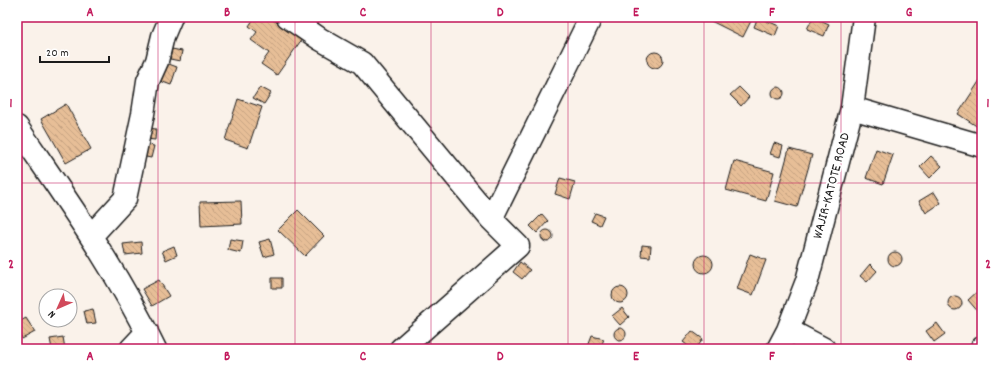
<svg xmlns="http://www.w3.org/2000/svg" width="999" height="366" viewBox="0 0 999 366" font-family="Dekko,sans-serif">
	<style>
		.building { fill: url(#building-back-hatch); stroke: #1c1c1c }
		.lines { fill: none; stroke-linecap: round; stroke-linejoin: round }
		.minor-casing { stroke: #1c1c1c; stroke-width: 25 }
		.minor { stroke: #fff; stroke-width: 22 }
		.grid { fill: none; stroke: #c2185b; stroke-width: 1; stroke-opacity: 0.55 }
		.labels { text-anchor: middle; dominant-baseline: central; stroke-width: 3.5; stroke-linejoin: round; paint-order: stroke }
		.street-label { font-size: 14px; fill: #1c1c1c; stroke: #fff }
		.neatline { fill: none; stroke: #c2185b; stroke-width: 1.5 }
		.grid-label { font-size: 13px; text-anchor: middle; font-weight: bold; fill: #c2185b }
	</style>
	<defs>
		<pattern id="building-back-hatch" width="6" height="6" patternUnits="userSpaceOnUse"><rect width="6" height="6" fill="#e7be97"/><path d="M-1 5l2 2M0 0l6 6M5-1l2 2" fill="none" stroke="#c6a382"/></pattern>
	</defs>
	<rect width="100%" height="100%" fill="#faf2ea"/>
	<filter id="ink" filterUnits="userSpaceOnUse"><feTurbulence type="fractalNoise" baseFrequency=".025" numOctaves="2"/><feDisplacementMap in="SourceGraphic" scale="8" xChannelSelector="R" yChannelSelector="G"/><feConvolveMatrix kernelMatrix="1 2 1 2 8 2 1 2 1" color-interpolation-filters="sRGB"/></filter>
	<g filter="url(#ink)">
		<path class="building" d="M 255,17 L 269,17 L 302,39 L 277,75 L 261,64 L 269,53 L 251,40 L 257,32 L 249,26 Z
			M 708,17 L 753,17 L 743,37 L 707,19 Z
			M 758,17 L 779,26 L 775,36 L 754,27 Z
			M 813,17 L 829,24 L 824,36 L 807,29 Z
			M 172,49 L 182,51 L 180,61 L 170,59 Z
			M647 60a8 8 0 1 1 16 0a8 8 0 1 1-16 0Z
			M 166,63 L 177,67 L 171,85 L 160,81 Z
			M 982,77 L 982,121 L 978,127 L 958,114 Z
			M772 93a6 6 0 1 1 12 0a6 6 0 1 1-12 0Z
			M 260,87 L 271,93 L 264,104 L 253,98 Z
			M 739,87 L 749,97 L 741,106 L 730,95 Z
			M 238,99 L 262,107 L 248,148 L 225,140 Z
			M 66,104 L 91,149 L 66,163 L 41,119 Z
			M 148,128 L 156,129 L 155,140 L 146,139 Z
			M 774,143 L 783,146 L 780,157 L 770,154 Z
			M 144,144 L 154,146 L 151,158 L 141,156 Z
			M 789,149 L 812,155 L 797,207 L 775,201 Z
			M 876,149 L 893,155 L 883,184 L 866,178 Z
			M 931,156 L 942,166 L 930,178 L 920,167 Z
			M 734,161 L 774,172 L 766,201 L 726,190 Z
			M 560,178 L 575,182 L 570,199 L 555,194 Z
			M 934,192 L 941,203 L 926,213 L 919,201 Z
			M 241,201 L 242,224 L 201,226 L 200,202 Z
			M 298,210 L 324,236 L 305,256 L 278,230 Z
			M 595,213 L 604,216 L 600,225 L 591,221 Z
			M 542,214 L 548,221 L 537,233 L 530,226 Z
			M541 236a6 6 0 1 1 12 0a6 6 0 1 1-12 0Z
			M 230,239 L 243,241 L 241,253 L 228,250 Z
			M 270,239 L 274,254 L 264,257 L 259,242 Z
			M 141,242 L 142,253 L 125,255 L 123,244 Z
			M 642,245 L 651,246 L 650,257 L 641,256 Z
			M 174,246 L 177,255 L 166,260 L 162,251 Z
			M888 259a7 7 0 1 1 14 0a7 7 0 1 1-14 0Z
			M 750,254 L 766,260 L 753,295 L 737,289 Z
			M695 264a9 9 0 1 1 18 0a9 9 0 1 1-18 0Z
			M 520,262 L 530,270 L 522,279 L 513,272 Z
			M 870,264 L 877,271 L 867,282 L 860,276 Z
			M 272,278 L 282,278 L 282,288 L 272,288 Z
			M 159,280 L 169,296 L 152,306 L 142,289 Z
			M612 295a8 8 0 1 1 16 0a8 8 0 1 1-16 0Z
			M 979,290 L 982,293 L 982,313 L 980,314 L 968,300 Z
			M948 303a7 7 0 1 1 14 0a7 7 0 1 1-14 0Z
			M 622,308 L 629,317 L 620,325 L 612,316 Z
			M 93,309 L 96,323 L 87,324 L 84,311 Z
			M 26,318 L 35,332 L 22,339 L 17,331 L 17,323 Z
			M 937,323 L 945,334 L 934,342 L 926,331 Z
			M614 334a6 6 0 1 1 12 0a6 6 0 1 1-12 0Z
			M 692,331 L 703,339 L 696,349 L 692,349 L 683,342 Z
			M 592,336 L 604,339 L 600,349 L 587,349 Z
			M 63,337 L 65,349 L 52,349 L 50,339 Z"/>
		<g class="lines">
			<g class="minor-casing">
				<path id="minor" d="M 288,17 L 320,39 L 362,63 L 491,219 L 518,246 L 401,349
					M 852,108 L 982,146
					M 17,127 C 66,199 117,270 155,349
					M 491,219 L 591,17
					M 91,236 L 125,199 L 143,114 L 148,81 L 157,61 L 163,36 L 171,17
					M 788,330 L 824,349
					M 131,349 L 147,332
					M 778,349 L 788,330 L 807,281 L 852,108 L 864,17
					M 981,349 L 982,348"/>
			</g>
			<use href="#minor" class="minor"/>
		</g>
	</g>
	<path class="grid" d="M 158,17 L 158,349M 295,17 L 295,349M 431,17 L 431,349M 568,17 L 568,349M 704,17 L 704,349M 841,17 L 841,349M 17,183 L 982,183"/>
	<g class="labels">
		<g class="street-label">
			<text transform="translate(832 186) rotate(-75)">WAJIR-KATOTE ROAD</text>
		</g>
	</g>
	<rect width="999" height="366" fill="none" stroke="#fff" stroke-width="44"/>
	<g transform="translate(58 308) rotate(225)"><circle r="19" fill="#ffffff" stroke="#a4a4a4"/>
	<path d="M0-3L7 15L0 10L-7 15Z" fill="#d1495b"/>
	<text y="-6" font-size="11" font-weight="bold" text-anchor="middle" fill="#1c1c1c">N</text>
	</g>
	<path d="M40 56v6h69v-6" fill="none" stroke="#1c1c1c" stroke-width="2"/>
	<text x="46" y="56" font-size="12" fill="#1c1c1c" stroke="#ffffff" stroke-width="3" paint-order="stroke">20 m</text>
	<rect x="22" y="22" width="955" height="322" class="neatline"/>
	<g class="grid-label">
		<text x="90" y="16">A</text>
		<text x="227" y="16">B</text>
		<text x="363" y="16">C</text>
		<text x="500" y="16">D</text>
		<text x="636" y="16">E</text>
		<text x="772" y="16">F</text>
		<text x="909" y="16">G</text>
		<text x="11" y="107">1</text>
		<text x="988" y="107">1</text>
		<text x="11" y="268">2</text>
		<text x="988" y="268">2</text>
		<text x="90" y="360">A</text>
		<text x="227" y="360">B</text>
		<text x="363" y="360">C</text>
		<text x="500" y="360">D</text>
		<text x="636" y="360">E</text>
		<text x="772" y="360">F</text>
		<text x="909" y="360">G</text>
	</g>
</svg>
